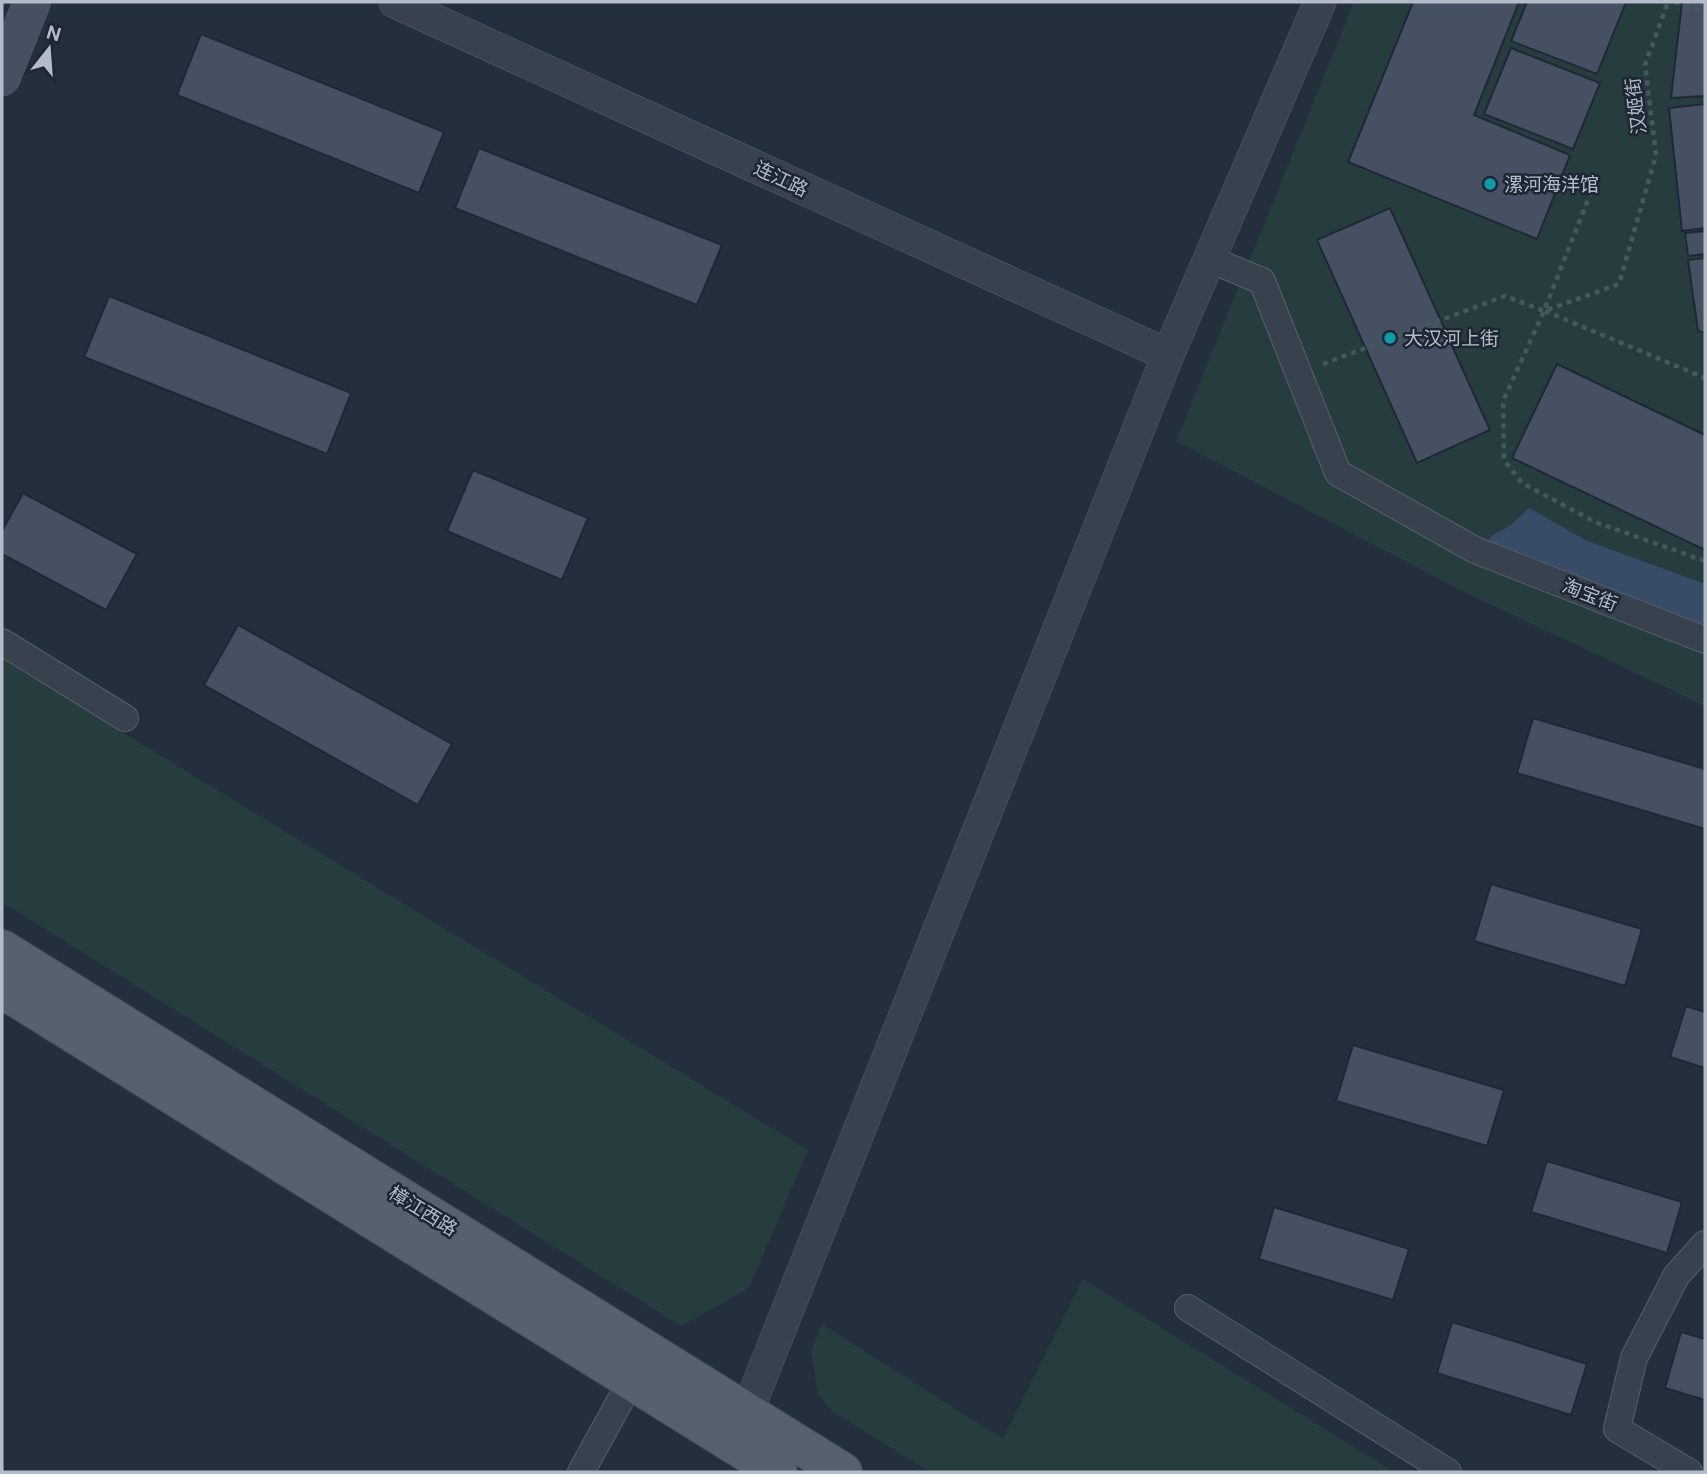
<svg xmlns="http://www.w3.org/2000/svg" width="1707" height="1474" viewBox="0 0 1707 1474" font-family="'DM Sans','Noto Sans SC',sans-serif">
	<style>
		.green { fill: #263c3f }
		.water { fill: #394c67 }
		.building { fill: #455162; stroke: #1f2835; stroke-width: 2 }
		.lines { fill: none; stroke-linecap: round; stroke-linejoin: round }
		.minor-casing { stroke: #565f6c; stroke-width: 28 }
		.tertiary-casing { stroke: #565f6c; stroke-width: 33 }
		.secondary-casing { stroke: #565f6c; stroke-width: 38 }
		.primary-casing { stroke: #414a57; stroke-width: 40 }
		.path { stroke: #44595c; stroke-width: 4.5; stroke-dasharray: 5 5; stroke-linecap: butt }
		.minor { stroke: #38414e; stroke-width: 26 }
		.tertiary { stroke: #38414e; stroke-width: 32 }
		.secondary { stroke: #465061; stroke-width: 37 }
		.primary { stroke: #56606e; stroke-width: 38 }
		.culture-dot { fill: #0f9aa8; stroke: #1d2633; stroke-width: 2.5 }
		.labels { text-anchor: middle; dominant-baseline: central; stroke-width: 5; stroke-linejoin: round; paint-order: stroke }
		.street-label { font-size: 19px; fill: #b4bcc9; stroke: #1d2633 }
		.poi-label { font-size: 19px; fill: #b4bcc9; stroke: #1d2633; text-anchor: start }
	</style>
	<rect width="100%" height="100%" fill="#242f3e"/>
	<path class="green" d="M 1354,2 L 1705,2 L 1705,706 L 1460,590 L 1176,441 Z
		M 2,659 L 808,1150 L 749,1288 L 681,1326 L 2,902 Z
		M 1083,1279 L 1394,1472 L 930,1472 L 833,1412 L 818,1394 L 811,1351 L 822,1324 L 1003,1439 Z"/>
	<path class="water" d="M 1529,508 L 1585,540 L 1705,584 L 1705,627 L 1488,542 L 1492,536 L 1511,525 Z"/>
	<path class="building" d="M 1413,2 L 1519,2 L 1474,115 L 1570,155 L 1537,239 L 1348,162 Z
		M 1527,2 L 1626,2 L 1597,74 L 1511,41 Z
		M 1682,2 L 1705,2 L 1705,96 L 1671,98 Z
		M 201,34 L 444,132 L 419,193 L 177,95 Z
		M 1511,48 L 1600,83 L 1573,149 L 1484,114 Z
		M 1705,104 L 1705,228 L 1682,231 L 1669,108 Z
		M 479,148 L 722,245 L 697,305 L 455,208 Z
		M 1390,208 L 1490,430 L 1417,463 L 1317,240 Z
		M 1705,231 L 1705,254 L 1688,256 L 1685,233 Z
		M 1705,258 L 1705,333 L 1698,331 L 1688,260 Z
		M 109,296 L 351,393 L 327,454 L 84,357 Z
		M 1557,364 L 1705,435 L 1705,550 L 1512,458 Z
		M 473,470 L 588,518 L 562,580 L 447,531 Z
		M 23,493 L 137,554 L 106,610 L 2,554 L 2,531 Z
		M 238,625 L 452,744 L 418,805 L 204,685 Z
		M 1533,718 L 1705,769 L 1705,829 L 1517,773 Z
		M 1491,884 L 1642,929 L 1625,986 L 1474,941 Z
		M 1686,1006 L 1705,1012 L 1705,1068 L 1670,1057 Z
		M 1353,1045 L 1504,1090 L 1487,1146 L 1336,1101 Z
		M 1547,1161 L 1682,1202 L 1667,1253 L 1531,1212 Z
		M 1274,1207 L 1409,1249 L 1393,1300 L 1259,1259 Z
		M 1452,1322 L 1587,1364 L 1571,1415 L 1437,1373 Z
		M 1681,1332 L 1705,1339 L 1705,1400 L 1665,1388 Z"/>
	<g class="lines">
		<g class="minor-casing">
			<path id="minor" d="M 1209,259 L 1262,281 L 1338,473 L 1475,550 L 1705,640
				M 2,642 L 125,718
				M 1188,1308 L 1448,1472
				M 581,1472 L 631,1381
				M 1689,1472 L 1617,1429 L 1634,1358 L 1676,1276 L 1705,1244"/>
		</g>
		<g class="tertiary-casing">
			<path id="tertiary" d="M 395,2 L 1168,355
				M 747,1412 L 1168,355 L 1320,2"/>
		</g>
		<g class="secondary-casing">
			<path id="secondary" d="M 2,77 L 32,2"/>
		</g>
		<g class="primary-casing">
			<path id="primary" d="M 2,949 L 843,1472
				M 2,989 L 778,1472"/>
		</g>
		<path class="path" d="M 1675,2 L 1705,12
			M 1595,182 L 1544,311 L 1503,401 L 1504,460 L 1522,483 L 1595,522 L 1705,561
			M 1545,311 L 1705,378
			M 1323,364 L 1505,296 L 1544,311 L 1619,284 L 1656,155 L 1645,65 L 1668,2"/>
		<use href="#minor" class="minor"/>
		<use href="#tertiary" class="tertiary"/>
		<use href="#secondary" class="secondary"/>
		<use href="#primary" class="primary"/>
	</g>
	<g class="culture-dot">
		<circle cx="1490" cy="184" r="7"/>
		<circle cx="1390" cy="338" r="7"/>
	</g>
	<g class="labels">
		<g class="street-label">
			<text transform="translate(1636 106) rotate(-97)">汉姬街</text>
			<text transform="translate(781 179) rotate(25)">连江路</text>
			<text transform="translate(1590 595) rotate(21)">淘宝街</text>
			<text transform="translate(423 1211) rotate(32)">樟江西路</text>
		</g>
		<g class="poi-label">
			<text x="1504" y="184">漯河海洋馆</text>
			<text x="1404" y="338">大汉河上街</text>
		</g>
	</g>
	<rect width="1707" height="1474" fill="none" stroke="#b4bcc9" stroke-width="7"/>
	<g transform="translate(49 49) rotate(17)" stroke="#1d2633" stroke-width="5" paint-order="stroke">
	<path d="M0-5L12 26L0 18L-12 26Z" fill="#b4bcc9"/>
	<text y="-10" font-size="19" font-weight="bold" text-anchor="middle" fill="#b4bcc9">N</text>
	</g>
</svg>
